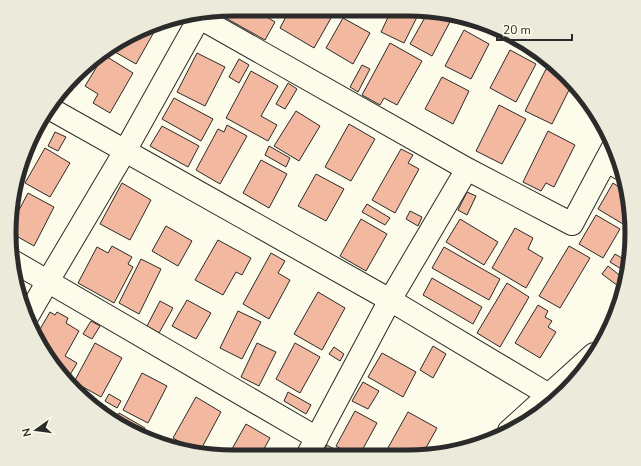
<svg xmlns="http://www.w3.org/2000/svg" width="641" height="466" viewBox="0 0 641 466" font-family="'Nunito Sans',sans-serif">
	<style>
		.building { fill: #f2b8a0; stroke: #2b2b2b }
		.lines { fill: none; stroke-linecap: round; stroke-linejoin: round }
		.minor-casing { stroke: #2b2b2b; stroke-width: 24 }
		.major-casing { stroke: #2b2b2b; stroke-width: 24 }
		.minor { stroke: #fdfbea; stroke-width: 22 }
		.major { stroke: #fdfbea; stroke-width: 22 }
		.rim { fill: none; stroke: #2b2b2b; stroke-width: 5 }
	</style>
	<rect width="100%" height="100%" fill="#fdfbea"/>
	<path class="building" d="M 233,9 L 265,9 L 262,14 L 275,22 L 265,40 L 224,17 L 228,10 Z
		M 290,9 L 331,9 L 335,11 L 314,48 L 280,28 Z
		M 392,9 L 420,11 L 404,43 L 381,32 Z
		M 428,12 L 445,14 L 452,18 L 432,56 L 410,44 Z
		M 343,18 L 370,33 L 353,64 L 326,48 Z
		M 158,25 L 136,64 L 108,48 L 109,47 Z
		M 464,30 L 489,44 L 471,79 L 445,66 Z
		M 390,43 L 422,61 L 397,105 L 384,98 L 380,105 L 362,95 Z
		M 510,50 L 536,64 L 516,102 L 490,88 Z
		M 197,53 L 225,67 L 205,106 L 177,92 Z
		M 104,55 L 133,73 L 110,113 L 93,103 L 98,94 L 85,86 Z
		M 239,59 L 249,65 L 239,83 L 229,77 Z
		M 362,65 L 370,69 L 358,92 L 350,87 Z
		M 546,69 L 567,79 L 572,84 L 552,124 L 525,111 Z
		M 251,71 L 278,86 L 261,116 L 277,125 L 268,141 L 226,118 Z
		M 442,77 L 469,91 L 453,124 L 425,109 Z
		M 288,83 L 297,89 L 285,109 L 276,104 Z
		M 174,98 L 213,119 L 201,141 L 162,119 Z
		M 499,105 L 526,119 L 502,164 L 476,151 Z
		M 296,111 L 320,126 L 299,161 L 274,146 Z
		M 349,124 L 375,139 L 351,181 L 325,167 Z
		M 227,125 L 247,136 L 220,184 L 196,170 L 218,129 L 224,132 Z
		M 162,126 L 199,146 L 188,167 L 150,146 Z
		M 548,131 L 575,145 L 554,187 L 546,183 L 541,191 L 523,182 Z
		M 55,132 L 66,137 L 58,151 L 48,146 Z
		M 269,146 L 290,158 L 286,167 L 265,155 Z
		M 45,148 L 70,163 L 50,197 L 25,183 Z
		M 401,149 L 413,155 L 408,163 L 419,169 L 395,213 L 372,200 Z
		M 261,160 L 287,174 L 269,208 L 243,193 Z
		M 316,174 L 344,189 L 326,221 L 298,206 Z
		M 122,183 L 151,200 L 130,240 L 100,224 Z
		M 613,183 L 625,191 L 628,227 L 598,209 Z
		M 467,192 L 476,196 L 467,215 L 458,210 Z
		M 28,193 L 54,207 L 34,246 L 11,233 L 11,225 Z
		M 367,204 L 390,218 L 385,225 L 362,212 Z
		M 410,211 L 422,217 L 418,226 L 406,219 Z
		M 596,215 L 620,229 L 603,258 L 579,244 Z
		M 361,219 L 387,234 L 366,271 L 340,256 Z
		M 460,219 L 498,242 L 484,265 L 446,242 Z
		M 166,226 L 192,241 L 178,266 L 152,251 Z
		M 515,228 L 533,238 L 528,249 L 543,258 L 526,288 L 492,268 Z
		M 218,240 L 251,258 L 242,275 L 236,272 L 223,295 L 195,280 Z
		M 112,246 L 132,257 L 128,264 L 133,267 L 114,303 L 78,283 L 97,247 L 108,253 Z
		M 569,246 L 590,258 L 560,308 L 539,296 Z
		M 444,247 L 500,279 L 489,300 L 432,268 Z
		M 271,253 L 285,261 L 278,273 L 290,280 L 269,319 L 243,304 Z
		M 615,254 L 630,263 L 626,272 L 610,262 Z
		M 141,259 L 161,269 L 139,314 L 119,303 Z
		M 608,266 L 623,278 L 618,286 L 602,274 Z
		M 432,278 L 482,307 L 473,324 L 423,295 Z
		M 507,283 L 529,297 L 500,347 L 477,333 Z
		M 318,292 L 345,308 L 322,350 L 294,334 Z
		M 187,300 L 211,313 L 196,339 L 172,326 Z
		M 160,301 L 173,308 L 159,333 L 147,326 Z
		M 538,305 L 548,311 L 545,317 L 552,321 L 548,327 L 556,332 L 540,358 L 515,343 Z
		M 238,311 L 261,322 L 242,359 L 220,348 Z
		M 50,312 L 55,315 L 57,312 L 68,318 L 66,323 L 79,331 L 65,356 L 77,363 L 67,380 L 55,370 L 46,354 L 48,352 L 44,350 L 36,336 Z
		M 91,321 L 100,326 L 92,339 L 83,334 Z
		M 95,343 L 122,358 L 101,397 L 74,382 Z
		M 257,343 L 276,352 L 259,386 L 241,377 Z
		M 295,343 L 320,357 L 300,393 L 276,379 Z
		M 433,346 L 446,354 L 433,378 L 420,370 Z
		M 334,347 L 344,354 L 340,361 L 329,354 Z
		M 382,353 L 416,372 L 403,397 L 368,377 Z
		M 142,373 L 167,386 L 148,423 L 123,410 Z
		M 363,382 L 379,391 L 368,409 L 352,401 Z
		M 80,391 L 107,407 L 104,412 Z
		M 288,392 L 311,405 L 306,414 L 284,401 Z
		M 109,394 L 121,401 L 117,408 L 105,401 Z
		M 196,397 L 221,412 L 199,453 L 173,438 Z
		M 355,411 L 377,423 L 359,456 L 353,456 L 336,446 Z
		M 408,412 L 437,428 L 422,455 L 384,455 Z
		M 119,413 L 145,428 L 141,436 L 121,427 L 115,421 Z
		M 246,424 L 270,438 L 260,456 L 228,456 Z
		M 327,445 L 346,456 L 322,455 Z"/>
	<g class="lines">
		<g class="minor-casing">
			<path id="minor" d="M 193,14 L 467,169
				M 49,108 L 390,300 L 549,395
				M 606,160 L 621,169
				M 11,260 L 317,438
				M 26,319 L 48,281 L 125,151 L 202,13
				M 307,456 L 390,300 L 467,169 L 572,224 L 612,149"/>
		</g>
		<g class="major-casing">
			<path id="major" d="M 509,431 L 594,354"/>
		</g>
		<use href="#minor" class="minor"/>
		<use href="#major" class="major"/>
	</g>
	<path d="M0 0H641V466H0ZM233 16H408A217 217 0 0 1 625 233V233A217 217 0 0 1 408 450H233A217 217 0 0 1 16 233V233A217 217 0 0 1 233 16Z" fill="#eceadb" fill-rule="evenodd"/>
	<path class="rim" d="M233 16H408A217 217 0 0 1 625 233V233A217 217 0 0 1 408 450H233A217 217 0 0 1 16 233V233A217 217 0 0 1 233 16Z"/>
	<g transform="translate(36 430) rotate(256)" stroke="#fdfbea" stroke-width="3" paint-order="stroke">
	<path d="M0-3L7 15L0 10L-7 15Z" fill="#2b2b2b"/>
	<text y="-6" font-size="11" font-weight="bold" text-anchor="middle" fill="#2b2b2b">N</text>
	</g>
	<path d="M497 34v6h75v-6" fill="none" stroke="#2b2b2b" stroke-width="2"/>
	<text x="503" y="34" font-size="12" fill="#2b2b2b" stroke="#fdfbea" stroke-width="3" paint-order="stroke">20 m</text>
</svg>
